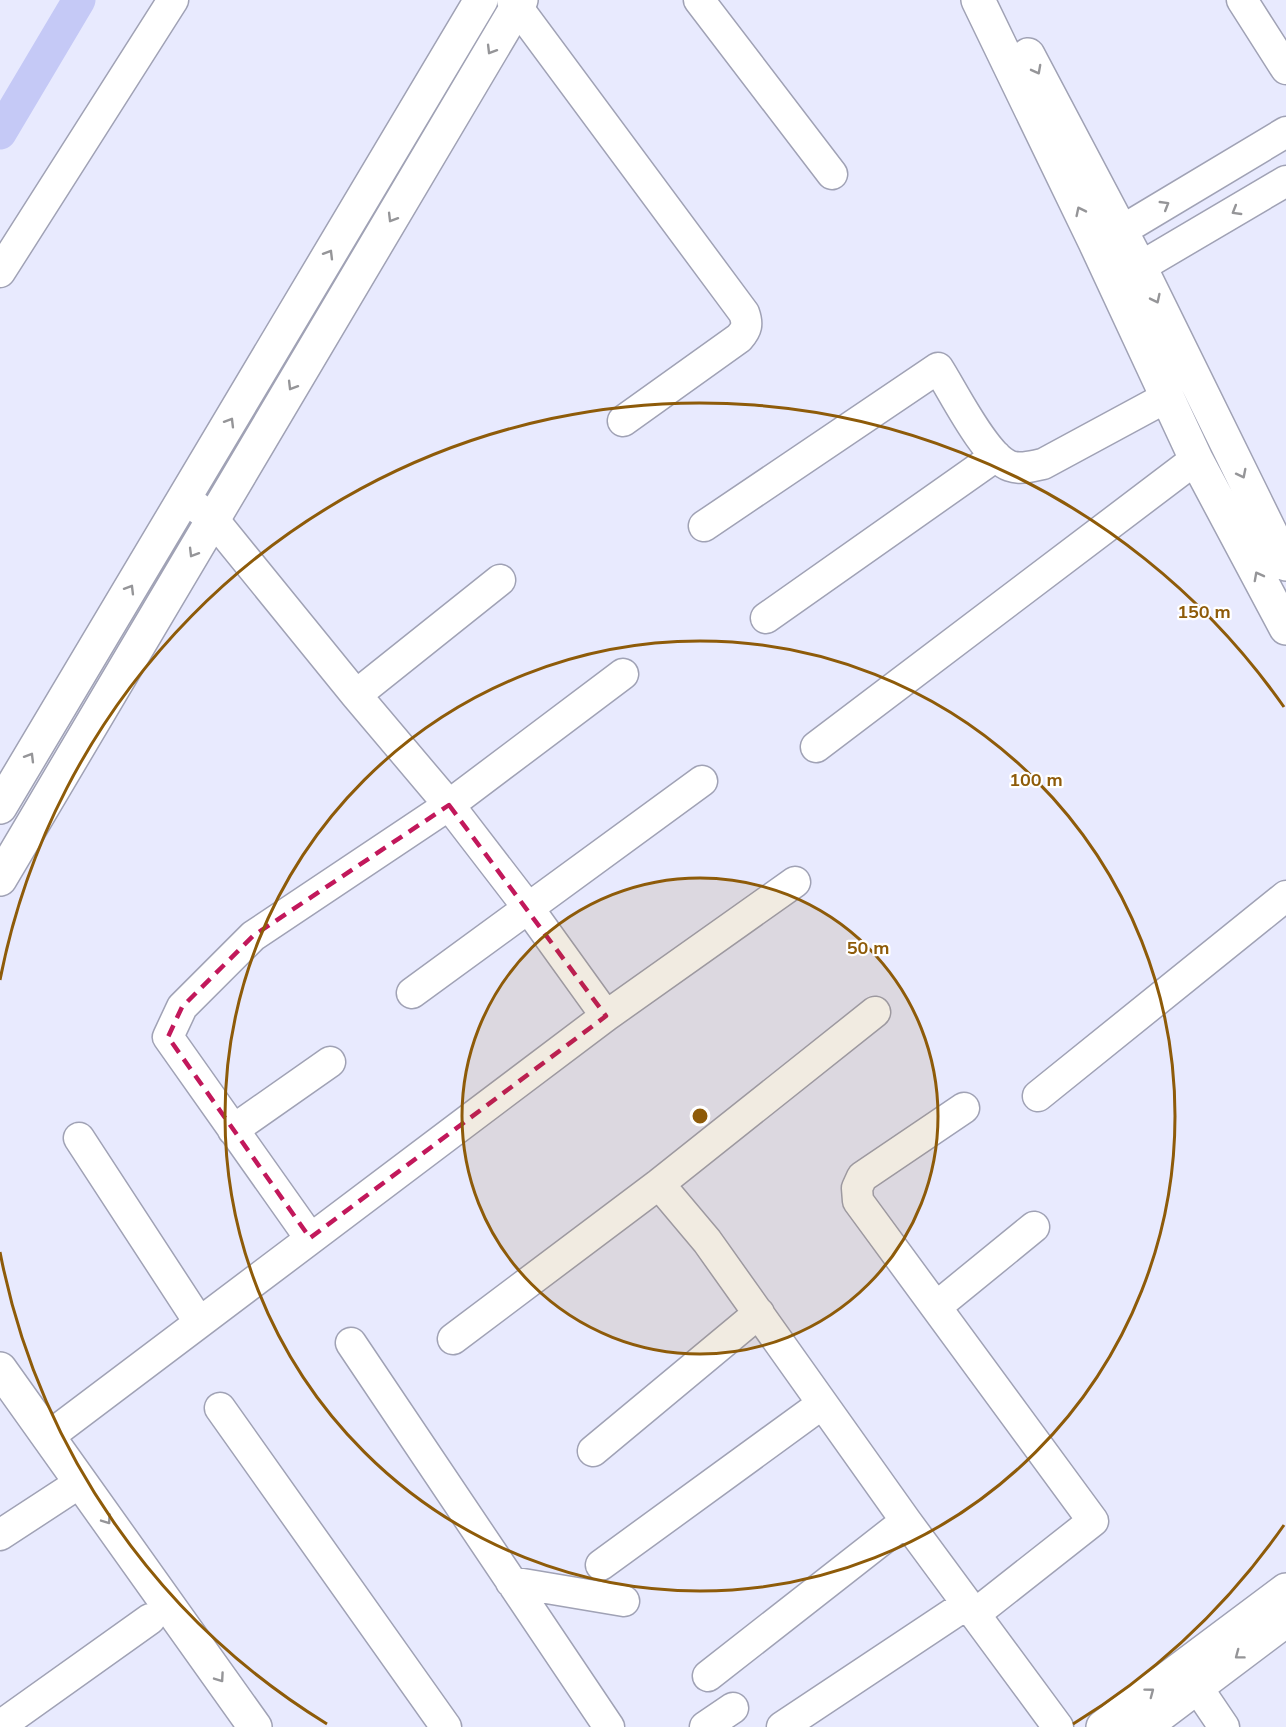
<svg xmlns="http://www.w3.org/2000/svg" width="1286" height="1727" viewBox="0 0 1286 1727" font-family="Mulish,sans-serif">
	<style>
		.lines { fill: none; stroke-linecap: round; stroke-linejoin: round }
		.canal { stroke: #c5c9f6; stroke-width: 33 }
		.minor-casing { stroke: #a0a2b5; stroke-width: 33 }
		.tertiary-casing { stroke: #a0a2b5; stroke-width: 36 }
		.minor { stroke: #fff; stroke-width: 30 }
		.tertiary { stroke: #fff; stroke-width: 33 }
		.oneway { stroke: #959598 }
		.marked { fill: none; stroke: #c2185b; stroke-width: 4.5; stroke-dasharray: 12 8; stroke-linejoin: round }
		.ring { fill: none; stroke: #8e5b09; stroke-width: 3 }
		.centre { fill: #8e5b09; stroke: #fff; stroke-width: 3 }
		.ring-label { font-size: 18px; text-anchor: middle; font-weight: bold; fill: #8e5b09; stroke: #fff; stroke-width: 4.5; stroke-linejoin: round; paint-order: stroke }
	</style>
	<rect width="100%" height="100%" fill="#e8eafe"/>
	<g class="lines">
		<path class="canal" d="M 0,133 L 79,0"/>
		<g class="minor-casing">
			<path id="minor" d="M 512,0 L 744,313 C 748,324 747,329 739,338 L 623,421
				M 699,0 L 832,174
				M 1242,0 L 1286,69
				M 1100,240 L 1121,231 L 1286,132
				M 0,272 L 173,0
				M 1118,280 L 1286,181
				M 184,498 L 213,519 L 356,695 L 449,805 L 529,909 L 606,1016
				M 704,526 L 938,368 C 953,391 985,457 1010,466 C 1021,470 1032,466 1043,464 L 1167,397
				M 766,618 L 996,456
				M 356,695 L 500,580
				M 816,747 L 1196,459
				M 412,993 L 702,781
				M 1038,1096 L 1286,896
				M 964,1108 L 862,1177 L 857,1188 L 858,1201 L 1093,1521 L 975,1614
				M 233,1130 L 330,1062
				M 79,1138 L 199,1322
				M 659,1184 L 707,1241 L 906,1521 L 1058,1727
				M 310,1238 L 168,1037 L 182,1007 L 253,936 L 449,805 L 623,674
				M 936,1307 L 1034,1227
				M 453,1339 L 659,1184 L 875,1012
				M 351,1343 L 609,1727
				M 220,1408 L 446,1727
				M 48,1437 L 606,1016 L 795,882
				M 593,1451 L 759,1313
				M 0,1535 L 81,1482
				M 601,1565 L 822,1404
				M 511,1582 L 624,1601
				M 708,1676 L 906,1521
				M 1197,1687 L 1224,1727
				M 0,1726 L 150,1619
				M 705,1727 L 733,1708
				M 782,1727 L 967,1604"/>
		</g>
		<g class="tertiary-casing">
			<path id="tertiary" d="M 978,0 L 1095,242 L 1196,459 L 1286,628
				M 1028,55 L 1140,267 L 1286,564
				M 0,807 L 481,0
				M 0,879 L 521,0
				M 0,1369 L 255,1727
				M 1103,1727 L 1286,1590
				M 1144,1727 L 1286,1620"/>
		</g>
		<use href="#minor" class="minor"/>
		<use href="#tertiary" class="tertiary"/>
	</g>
	<defs><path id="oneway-chevron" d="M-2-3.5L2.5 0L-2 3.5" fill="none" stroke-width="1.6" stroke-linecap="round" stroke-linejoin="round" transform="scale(1.5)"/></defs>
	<g class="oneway">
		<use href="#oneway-chevron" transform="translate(491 50) rotate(121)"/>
		<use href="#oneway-chevron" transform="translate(1037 70) rotate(62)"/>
		<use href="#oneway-chevron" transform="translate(1165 205) rotate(-31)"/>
		<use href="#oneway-chevron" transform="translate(1080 211) rotate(-116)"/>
		<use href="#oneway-chevron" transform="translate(1236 211) rotate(149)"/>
		<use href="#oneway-chevron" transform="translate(392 218) rotate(121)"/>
		<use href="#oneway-chevron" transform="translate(329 254) rotate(-59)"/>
		<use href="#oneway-chevron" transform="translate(1156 299) rotate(64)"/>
		<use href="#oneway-chevron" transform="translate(292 386) rotate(121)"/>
		<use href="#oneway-chevron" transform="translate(230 422) rotate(-59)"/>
		<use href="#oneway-chevron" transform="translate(1242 474) rotate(63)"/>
		<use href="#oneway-chevron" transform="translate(193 553) rotate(121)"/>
		<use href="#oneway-chevron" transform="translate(1258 576) rotate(-118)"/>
		<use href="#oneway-chevron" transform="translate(130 589) rotate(-59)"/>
		<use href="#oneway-chevron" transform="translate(30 757) rotate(-59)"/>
		<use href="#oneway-chevron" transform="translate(107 1520) rotate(55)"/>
		<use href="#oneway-chevron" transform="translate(1239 1655) rotate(143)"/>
		<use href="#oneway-chevron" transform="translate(220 1678) rotate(55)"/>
		<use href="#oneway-chevron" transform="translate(1150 1692) rotate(-37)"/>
	</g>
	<path class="marked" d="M 449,805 L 606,1016 L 310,1238 L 168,1037 L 182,1007 L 253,936 Z"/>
	<circle cx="700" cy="1116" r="238" fill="#8e5b09" fill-opacity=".12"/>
	<g class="ring">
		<circle cx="700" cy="1116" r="238"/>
		<circle cx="700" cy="1116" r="475"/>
		<path d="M1284 1525A713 713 0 0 1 1073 1724M327 1724A713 713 0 0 1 0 1252M0 980A713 713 0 0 1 1284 707"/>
	</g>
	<circle cx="700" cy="1116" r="9" class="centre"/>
	<g class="ring-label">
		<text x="1204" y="618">150 m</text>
		<text x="1036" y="786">100 m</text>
		<text x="868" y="954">50 m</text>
	</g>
</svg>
